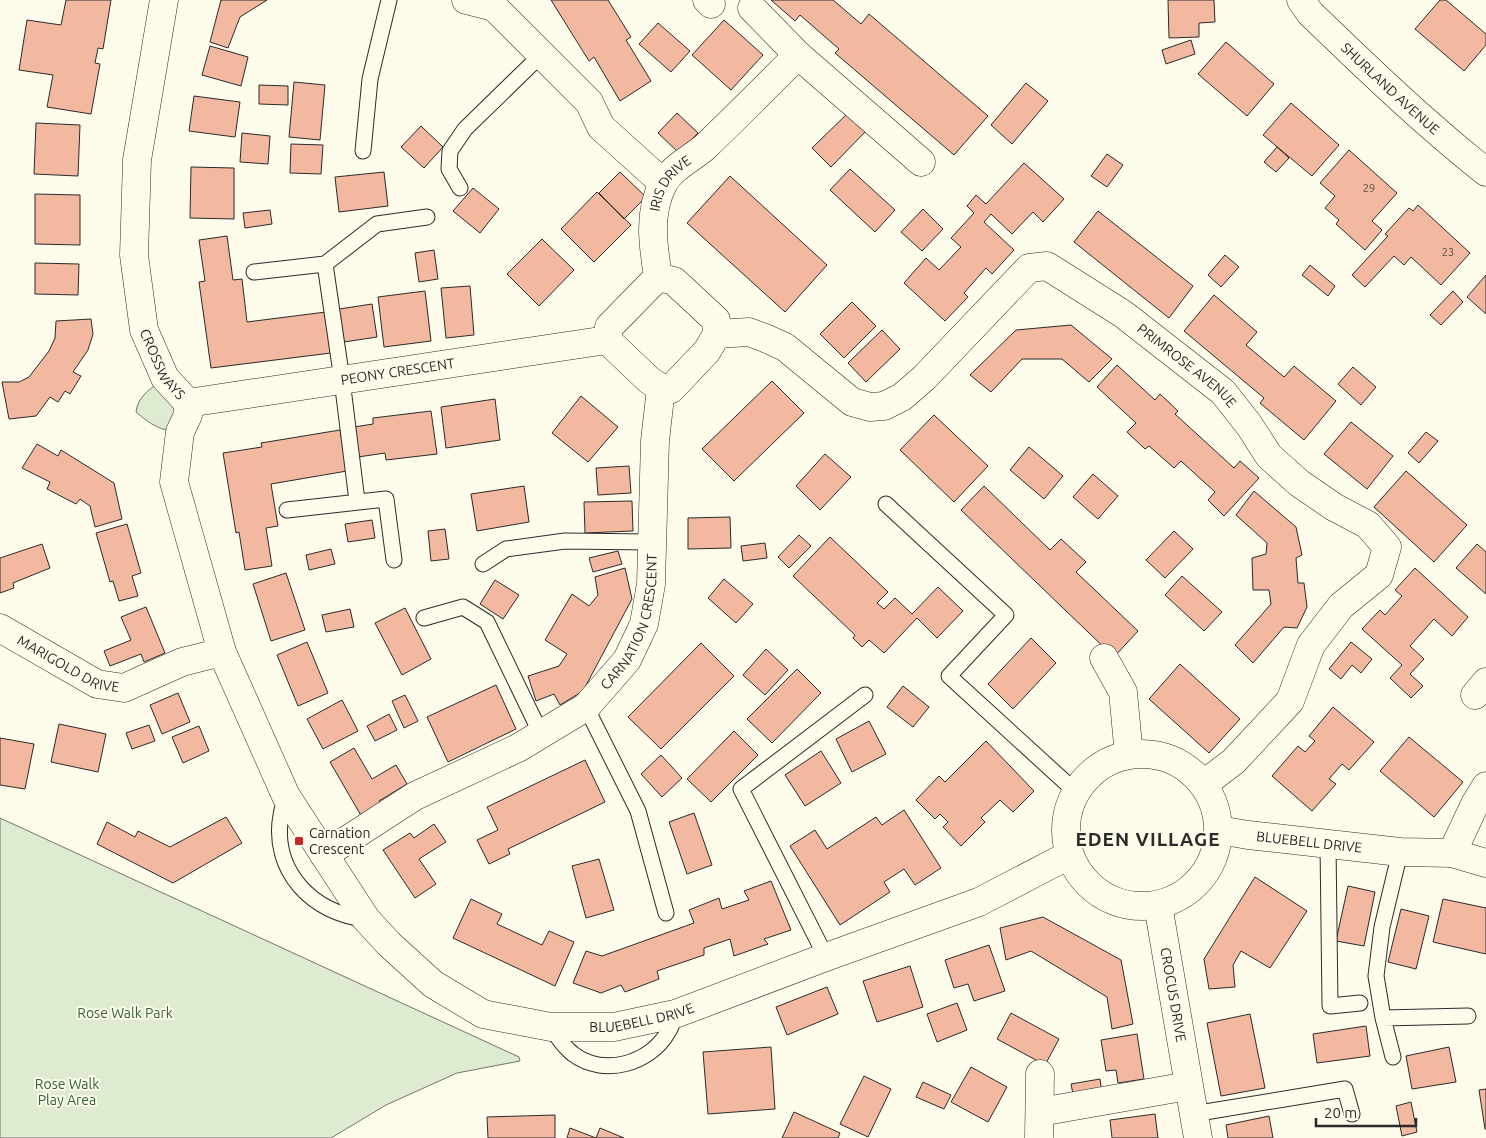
<svg xmlns="http://www.w3.org/2000/svg" width="1486" height="1138" viewBox="0 0 1486 1138" font-family="Ubuntu,sans-serif">
	<style>
		.green { fill: #deebd1; stroke: #74746e }
		.building { fill: #f2b8a0; stroke: #2b2b2b }
		.lines { fill: none; stroke-linecap: round; stroke-linejoin: round }
		.service-casing { stroke: #2b2b2b; stroke-width: 17 }
		.minor-casing { stroke: #2b2b2b; stroke-width: 29 }
		.service { stroke: #fdfbea; stroke-width: 15 }
		.minor { stroke: #fdfbea; stroke-width: 28 }
		.poi-dot { fill: #c62828; stroke: #fdfbea; stroke-width: 2 }
		.labels { text-anchor: middle; dominant-baseline: central; stroke-width: 4; stroke-linejoin: round; paint-order: stroke }
		.number-label { font-size: 11px; fill: #5d4e48 }
		.street-label { font-size: 14px; fill: #2b2b2b; stroke: #fdfbea }
		.poi-label { font-size: 14px; fill: #2b2b2b; stroke: #fdfbea; text-anchor: start }
		.park-label { font-size: 14px; fill: #34623c; stroke: #fdfbea }
		.district-label { font-size: 19px; font-weight: bold; letter-spacing: 1px; fill: #2b2b2b; stroke: #fdfbea }
	</style>
	<rect width="100%" height="100%" fill="#fdfbea"/>
	<path class="green" d="M 165,378 L 188,403 L 180,432 C 161,431 151,425 136,412 C 138,395 152,388 165,378 Z
		M 0,818 L 519,1057 L 520,1061 L 457,1073 L 386,1105 L 331,1138 L 0,1138 Z"/>
	<path class="building" d="M 66,0 L 111,0 L 103,49 L 98,48 L 95,63 L 100,64 L 91,114 L 47,107 L 53,75 L 19,70 L 27,20 L 61,25 Z
		M 221,0 L 267,0 L 240,17 L 228,48 L 210,42 Z
		M 551,0 L 608,0 L 631,37 L 626,40 L 651,81 L 620,101 L 594,57 L 589,61 Z
		M 771,0 L 833,0 L 861,24 L 869,14 L 988,116 L 954,155 L 835,53 L 839,49 L 800,15 L 795,21 Z
		M 1168,0 L 1214,0 L 1215,22 L 1199,23 L 1199,37 L 1169,38 Z
		M 1440,0 L 1446,0 L 1486,34 L 1486,45 L 1464,71 L 1415,29 Z
		M 724,20 L 763,55 L 731,90 L 692,55 Z
		M 658,23 L 690,51 L 671,72 L 639,44 Z
		M 1191,40 L 1195,54 L 1166,64 L 1162,50 Z
		M 1226,42 L 1274,84 L 1247,116 L 1198,74 Z
		M 210,46 L 248,57 L 241,86 L 202,75 Z
		M 294,82 L 325,85 L 320,140 L 289,137 Z
		M 1026,83 L 1048,101 L 1012,144 L 991,125 Z
		M 259,85 L 288,86 L 288,105 L 259,104 Z
		M 194,96 L 240,102 L 235,137 L 189,131 Z
		M 1291,103 L 1339,145 L 1312,176 L 1263,135 Z
		M 850,111 L 868,129 L 831,167 L 812,148 Z
		M 677,113 L 698,133 L 679,153 L 658,133 Z
		M 36,123 L 80,125 L 78,176 L 34,174 Z
		M 421,126 L 443,147 L 424,168 L 401,147 Z
		M 242,133 L 270,136 L 268,164 L 240,162 Z
		M 291,144 L 323,145 L 321,174 L 290,173 Z
		M 1277,147 L 1289,158 L 1276,172 L 1264,162 Z
		M 1349,150 L 1397,193 L 1372,221 L 1382,230 L 1365,250 L 1336,224 L 1339,220 L 1325,208 L 1335,196 L 1320,183 Z
		M 1107,154 L 1123,165 L 1107,187 L 1091,176 Z
		M 1024,163 L 1064,199 L 1043,222 L 1033,212 L 1012,234 L 991,214 L 984,222 L 1014,250 L 992,274 L 986,268 L 964,293 L 968,297 L 945,321 L 904,283 L 926,258 L 939,270 L 961,247 L 951,238 L 974,213 L 967,206 L 976,195 L 986,204 Z
		M 191,167 L 234,168 L 234,219 L 190,218 Z
		M 850,169 L 895,210 L 875,232 L 830,190 Z
		M 384,172 L 388,206 L 339,212 L 335,177 Z
		M 620,172 L 646,197 L 624,219 L 599,193 Z
		M 730,176 L 827,265 L 785,312 L 687,223 Z
		M 473,188 L 499,209 L 480,233 L 453,211 Z
		M 597,192 L 631,225 L 594,262 L 561,229 Z
		M 35,194 L 80,195 L 80,245 L 35,244 Z
		M 1418,205 L 1470,253 L 1441,285 L 1411,257 L 1404,265 L 1394,256 L 1365,287 L 1352,275 L 1388,236 L 1385,234 L 1409,208 L 1413,211 Z
		M 923,209 L 943,229 L 922,251 L 901,232 Z
		M 270,210 L 272,224 L 245,228 L 243,213 Z
		M 1098,211 L 1193,286 L 1169,318 L 1074,242 Z
		M 227,236 L 233,280 L 242,279 L 247,322 L 326,312 L 331,353 L 211,368 L 199,282 L 205,281 L 199,240 Z
		M 542,239 L 574,270 L 539,306 L 507,274 Z
		M 434,250 L 438,279 L 419,282 L 415,253 Z
		M 1225,255 L 1239,267 L 1221,287 L 1208,275 Z
		M 35,263 L 79,264 L 78,295 L 35,294 Z
		M 1310,265 L 1335,286 L 1328,296 L 1302,275 Z
		M 1486,275 L 1486,314 L 1467,297 Z
		M 470,286 L 474,335 L 446,338 L 441,288 Z
		M 425,291 L 431,341 L 384,347 L 378,297 Z
		M 1453,291 L 1463,302 L 1441,325 L 1430,315 Z
		M 1214,295 L 1257,332 L 1246,345 L 1284,377 L 1294,366 L 1336,401 L 1304,440 L 1260,403 L 1264,398 L 1184,331 Z
		M 852,302 L 876,326 L 844,358 L 820,334 Z
		M 372,304 L 377,337 L 344,342 L 339,309 Z
		M 91,319 L 93,334 L 88,350 L 73,372 L 81,376 L 70,394 L 65,391 L 58,402 L 50,397 L 36,416 L 9,419 L 2,382 L 19,382 L 29,377 L 49,351 L 55,338 L 56,321 Z
		M 1071,325 L 1112,359 L 1089,382 L 1062,359 L 1022,359 L 991,392 L 970,375 L 1016,330 Z
		M 882,330 L 900,349 L 866,382 L 848,363 Z
		M 1117,365 L 1155,400 L 1160,394 L 1178,411 L 1175,414 L 1234,468 L 1240,461 L 1259,478 L 1224,516 L 1208,500 L 1215,492 L 1181,461 L 1174,468 L 1149,446 L 1145,449 L 1127,432 L 1136,423 L 1097,387 Z
		M 1353,367 L 1376,387 L 1361,405 L 1338,384 Z
		M 772,381 L 804,413 L 734,481 L 702,449 Z
		M 581,396 L 618,427 L 588,462 L 552,433 Z
		M 495,399 L 500,440 L 446,448 L 441,407 Z
		M 431,411 L 437,454 L 386,460 L 385,453 L 358,457 L 354,427 L 373,424 L 373,418 Z
		M 934,415 L 988,466 L 954,502 L 900,450 Z
		M 1351,422 L 1393,456 L 1367,489 L 1324,454 Z
		M 340,430 L 347,471 L 271,484 L 278,526 L 266,528 L 272,566 L 245,570 L 239,532 L 236,533 L 223,453 L 262,447 L 261,443 Z
		M 1426,432 L 1438,441 L 1419,463 L 1408,453 Z
		M 37,444 L 58,456 L 61,450 L 114,483 L 122,519 L 95,527 L 90,506 L 80,499 L 76,504 L 47,489 L 50,482 L 22,468 Z
		M 1029,447 L 1063,476 L 1044,499 L 1010,470 Z
		M 825,454 L 851,477 L 820,510 L 796,486 Z
		M 629,466 L 631,493 L 598,495 L 596,468 Z
		M 1406,471 L 1467,525 L 1434,562 L 1374,507 Z
		M 1093,474 L 1118,496 L 1098,519 L 1073,497 Z
		M 524,486 L 529,522 L 477,531 L 471,494 Z
		M 984,486 L 1050,550 L 1061,539 L 1086,562 L 1076,572 L 1138,631 L 1114,657 L 961,510 Z
		M 1254,491 L 1296,527 L 1302,555 L 1296,558 L 1298,583 L 1304,583 L 1307,607 L 1297,628 L 1284,627 L 1253,663 L 1235,645 L 1271,604 L 1269,590 L 1253,590 L 1252,558 L 1266,554 L 1267,543 L 1236,515 Z
		M 632,501 L 633,531 L 585,533 L 584,502 Z
		M 730,517 L 731,548 L 688,549 L 688,518 Z
		M 372,520 L 375,538 L 348,542 L 345,524 Z
		M 127,524 L 141,573 L 132,576 L 138,596 L 119,601 L 113,581 L 110,582 L 96,533 Z
		M 445,529 L 449,559 L 431,561 L 428,531 Z
		M 1174,531 L 1193,549 L 1165,578 L 1146,560 Z
		M 799,535 L 811,546 L 789,568 L 778,557 Z
		M 830,537 L 888,592 L 877,603 L 884,609 L 895,598 L 912,614 L 938,587 L 963,611 L 937,638 L 917,618 L 884,653 L 869,640 L 862,647 L 853,638 L 855,635 L 793,576 Z
		M 765,543 L 767,558 L 743,561 L 741,546 Z
		M 42,544 L 50,568 L 13,583 L 14,588 L 0,593 L 0,558 Z
		M 1477,544 L 1486,552 L 1486,594 L 1456,568 Z
		M 331,549 L 335,564 L 309,570 L 306,555 Z
		M 618,551 L 622,564 L 593,572 L 589,558 Z
		M 625,568 L 632,599 L 583,691 L 560,705 L 554,694 L 536,701 L 528,676 L 559,666 L 567,654 L 545,640 L 572,594 L 589,606 L 598,595 L 595,577 Z
		M 1415,568 L 1468,617 L 1452,636 L 1434,619 L 1410,646 L 1424,659 L 1410,674 L 1423,686 L 1411,698 L 1390,678 L 1402,665 L 1362,629 L 1380,610 L 1385,615 L 1402,596 L 1395,590 Z
		M 286,573 L 305,630 L 271,641 L 253,584 Z
		M 1182,576 L 1222,612 L 1204,631 L 1165,595 Z
		M 724,579 L 753,604 L 736,623 L 708,598 Z
		M 495,580 L 519,595 L 503,619 L 480,604 Z
		M 146,607 L 165,653 L 144,662 L 141,654 L 110,666 L 104,651 L 131,640 L 121,617 Z
		M 405,608 L 431,659 L 402,675 L 375,623 Z
		M 350,609 L 354,627 L 326,632 L 322,615 Z
		M 1031,638 L 1056,663 L 1013,709 L 988,684 Z
		M 307,642 L 328,693 L 298,706 L 277,655 Z
		M 1351,642 L 1372,659 L 1361,673 L 1352,665 L 1341,679 L 1329,669 Z
		M 701,643 L 734,676 L 661,749 L 628,717 Z
		M 766,649 L 788,670 L 765,695 L 743,675 Z
		M 1180,664 L 1240,719 L 1209,753 L 1149,699 Z
		M 797,669 L 821,693 L 772,743 L 747,719 Z
		M 496,685 L 516,729 L 448,762 L 427,717 Z
		M 903,686 L 929,707 L 913,727 L 887,707 Z
		M 178,693 L 190,722 L 162,734 L 150,705 Z
		M 405,695 L 418,721 L 404,728 L 392,701 Z
		M 342,700 L 358,731 L 323,749 L 307,719 Z
		M 1333,707 L 1374,742 L 1349,770 L 1342,764 L 1329,779 L 1336,784 L 1312,811 L 1272,776 L 1298,746 L 1305,752 L 1315,741 L 1309,736 Z
		M 389,714 L 397,730 L 375,741 L 367,726 Z
		M 869,721 L 886,754 L 852,772 L 836,739 Z
		M 59,724 L 106,734 L 98,772 L 51,762 Z
		M 149,725 L 155,741 L 132,749 L 126,733 Z
		M 199,726 L 209,751 L 183,763 L 172,737 Z
		M 734,731 L 758,755 L 711,802 L 687,779 Z
		M 1409,737 L 1463,782 L 1434,817 L 1380,771 Z
		M 0,738 L 34,744 L 25,789 L 0,785 Z
		M 986,741 L 1034,791 L 1013,812 L 1000,800 L 981,818 L 985,822 L 961,846 L 943,827 L 948,822 L 940,814 L 935,819 L 916,800 L 939,776 L 945,782 Z
		M 354,748 L 372,779 L 396,765 L 407,784 L 379,801 L 382,808 L 363,819 L 330,762 Z
		M 821,751 L 841,783 L 805,806 L 785,775 Z
		M 661,755 L 682,778 L 662,797 L 641,774 Z
		M 585,760 L 605,802 L 508,849 L 510,854 L 489,864 L 477,840 L 498,830 L 487,807 Z
		M 904,810 L 941,868 L 915,885 L 904,869 L 884,882 L 890,892 L 840,925 L 790,846 L 815,830 L 827,849 L 876,817 L 882,825 Z
		M 694,813 L 712,865 L 687,874 L 669,822 Z
		M 226,817 L 242,843 L 173,883 L 97,844 L 107,822 L 135,837 L 138,831 L 170,847 Z
		M 434,824 L 446,842 L 419,859 L 436,884 L 415,898 L 383,850 L 410,833 L 414,838 Z
		M 599,859 L 614,910 L 586,918 L 572,866 Z
		M 1255,877 L 1307,911 L 1270,968 L 1241,951 L 1233,965 L 1235,987 L 1209,989 L 1204,959 Z
		M 771,881 L 791,930 L 764,939 L 768,944 L 734,956 L 730,939 L 704,948 L 704,955 L 657,971 L 659,979 L 625,992 L 621,985 L 601,993 L 573,983 L 586,951 L 602,956 L 694,923 L 689,910 L 719,898 L 722,909 L 749,900 L 744,891 Z
		M 1348,886 L 1375,892 L 1364,946 L 1336,941 Z
		M 471,899 L 502,914 L 497,924 L 542,945 L 549,931 L 574,942 L 555,986 L 453,938 Z
		M 1443,899 L 1486,908 L 1486,954 L 1433,942 Z
		M 1401,909 L 1429,916 L 1416,969 L 1388,962 Z
		M 1043,917 L 1121,960 L 1133,1024 L 1112,1029 L 1107,997 L 1031,951 L 1006,960 L 1000,928 Z
		M 989,945 L 1005,991 L 974,1001 L 968,984 L 954,988 L 945,960 Z
		M 910,966 L 923,1007 L 877,1022 L 863,981 Z
		M 827,987 L 838,1014 L 787,1035 L 776,1007 Z
		M 957,1003 L 967,1030 L 937,1042 L 927,1014 Z
		M 1011,1013 L 1059,1039 L 1045,1065 L 997,1039 Z
		M 1250,1014 L 1265,1088 L 1221,1096 L 1207,1023 Z
		M 1366,1026 L 1370,1056 L 1317,1063 L 1313,1034 Z
		M 1137,1034 L 1144,1079 L 1118,1083 L 1116,1070 L 1106,1071 L 1101,1040 Z
		M 771,1047 L 775,1109 L 708,1114 L 703,1052 Z
		M 1449,1047 L 1456,1082 L 1412,1089 L 1406,1056 Z
		M 971,1067 L 1007,1087 L 988,1122 L 951,1102 Z
		M 864,1076 L 891,1089 L 868,1137 L 840,1124 Z
		M 1100,1079 L 1102,1094 L 1074,1099 L 1071,1084 Z
		M 923,1082 L 951,1095 L 944,1109 L 916,1097 Z
		M 1486,1089 L 1486,1129 L 1485,1129 L 1479,1090 Z
		M 1411,1102 L 1417,1132 L 1402,1136 L 1396,1106 Z
		M 794,1112 L 840,1133 L 838,1138 L 782,1138 Z
		M 1155,1114 L 1158,1138 L 1112,1138 L 1110,1120 Z
		M 555,1115 L 555,1138 L 488,1138 L 487,1117 Z
		M 1269,1116 L 1273,1138 L 1228,1138 L 1226,1125 Z
		M 570,1128 L 596,1138 L 567,1138 Z
		M 600,1128 L 624,1138 L 596,1138 Z"/>
	<g class="lines">
		<g class="service-casing">
			<path id="service" d="M 363,151 L 370,79 L 389,0
				M 460,188 L 449,169 L 450,151 L 465,129 L 541,55
				M 325,264 L 342,380 L 357,501
				M 254,272 L 325,264 L 377,224 L 427,217
				M 886,504 L 1006,615 L 949,676 L 1076,792
				M 287,510 L 386,499 L 394,560
				M 483,564 L 506,549 L 565,541 L 651,542
				M 424,618 L 463,607 L 487,622 L 541,734
				M 586,707 L 638,811 L 666,913
				M 286,796 C 285,802 282,808 281,815 C 271,870 312,914 366,919
				M 1328,844 L 1330,1006 L 1360,1003
				M 826,957 L 741,789 L 865,695
				M 1383,1018 L 1468,1016
				M 551,1027 C 557,1037 563,1046 573,1054 C 604,1077 650,1064 668,1032 C 672,1027 673,1020 675,1014
				M 1393,1057 L 1383,1018 L 1376,976 L 1382,927 L 1400,852
				M 1193,1114 L 1345,1089 L 1352,1114"/>
		</g>
		<g class="minor-casing">
			<g id="minor">
				<path id="s1" d="M 164,0 L 137,160 L 134,255 L 144,330 L 165,378 L 188,403 L 188,415 L 180,432 L 174,482 L 222,652 L 286,796 L 366,919 L 389,944 L 433,984 L 483,1014 L 551,1027 L 614,1027 L 675,1014 L 826,957 L 979,902 L 1069,855"/>
				<path d="M 466,0 L 494,7"/>
				<path d="M 707,0 L 711,4"/>
				<path id="s2" d="M 1301,0 L 1310,13 C 1367,68 1424,123 1486,172"/>
				<path d="M 494,7 L 589,102 L 601,127 L 663,183"/>
				<path d="M 752,8 L 798,55"/>
				<path d="M 658,277 L 674,281 L 716,320 L 717,334 L 707,351 L 671,389 L 661,388"/>
				<path id="s3" d="M 717,334 L 749,332 L 765,338 L 785,347 L 852,402 L 870,407 L 884,406 L 902,397 L 924,378 L 1029,268 L 1047,266 L 1123,314 L 1223,392 L 1249,425 L 1269,456 L 1299,483 L 1334,507 L 1368,525 L 1387,547 L 1379,575 L 1341,606 L 1311,645 L 1290,701 L 1234,761 L 1204,784"/>
				<path id="s4" d="M 607,340 L 609,327 L 658,277 C 653,245 648,213 663,184 C 672,167 693,158 706,146 C 737,116 768,85 798,55 L 921,162"/>
				<path id="s5" d="M 188,403 L 607,340"/>
				<path id="s6" d="M 0,628 L 97,684 L 124,688 L 182,662 L 222,652"/>
				<path d="M 1104,658 L 1123,692 L 1128,745 L 1127,755"/>
				<path d="M 1475,695 L 1486,682"/>
				<circle cx="1142" cy="830" r="76"/>
				<path id="s7" d="M 1219,830 L 1248,835 L 1400,852 L 1452,853 L 1486,863"/>
				<path d="M 1452,853 L 1475,804 L 1486,786"/>
				<path id="s8" d="M 324,855 L 415,796 L 518,748 L 586,707 L 627,660 L 644,624 L 651,584 L 655,441 L 661,388 L 649,380 L 607,340"/>
				<path id="s9" d="M 1158,905 L 1198,1138"/>
				<path d="M 1040,1112 L 1188,1086"/>
				<path d="M 1039,1138 L 1040,1074"/>
			</g>
		</g>
		<use href="#service" class="service"/>
		<use href="#minor" class="minor"/>
	</g>
	<rect class="poi-dot" x="294" y="836" width="10" height="10" rx="2.5"/>
	<g class="labels">
		<g class="number-label">
			<text x="1369" y="188">29</text>
			<text x="1448" y="252">23</text>
		</g>
		<g class="street-label">
			<text stroke="none"><textPath href="#s2" startOffset="126">SHURLAND AVENUE</textPath></text>
			<text stroke="none"><textPath href="#s4" startOffset="182">IRIS DRIVE</textPath></text>
			<text stroke="none"><textPath href="#s1" startOffset="372">CROSSWAYS</textPath></text>
			<text stroke="none"><textPath href="#s3" startOffset="582">PRIMROSE AVENUE</textPath></text>
			<text stroke="none"><textPath href="#s5" startOffset="212">PEONY CRESCENT</textPath></text>
			<text stroke="none"><textPath href="#s8" startOffset="401">CARNATION CRESCENT</textPath></text>
			<text stroke="none"><textPath href="#s6" startOffset="78">MARIGOLD DRIVE</textPath></text>
			<text stroke="none"><textPath href="#s7" startOffset="91">BLUEBELL DRIVE</textPath></text>
			<text stroke="none"><textPath href="#s9" startOffset="91">CROCUS DRIVE</textPath></text>
			<text stroke="none"><textPath href="#s1" startOffset="1294">BLUEBELL DRIVE</textPath></text>
		</g>
		<g class="poi-label">
			<text x="309" y="833">Carnation<tspan x="309" dy="16">Crescent</tspan></text>
		</g>
		<g class="park-label">
			<text x="125" y="1013">Rose Walk Park</text>
			<text x="67" y="1084">Rose Walk<tspan x="67" dy="16">Play Area</tspan></text>
		</g>
		<g class="district-label">
			<text x="1148" y="839">EDEN VILLAGE</text>
		</g>
	</g>
	<path d="M1316 1118v8h100v-8" fill="none" stroke="#2b2b2b" stroke-width="2.5"/>
	<text x="1324" y="1118" font-size="15" fill="#2b2b2b" stroke="#fdfbea" stroke-width="4" paint-order="stroke">20 m</text>
</svg>
